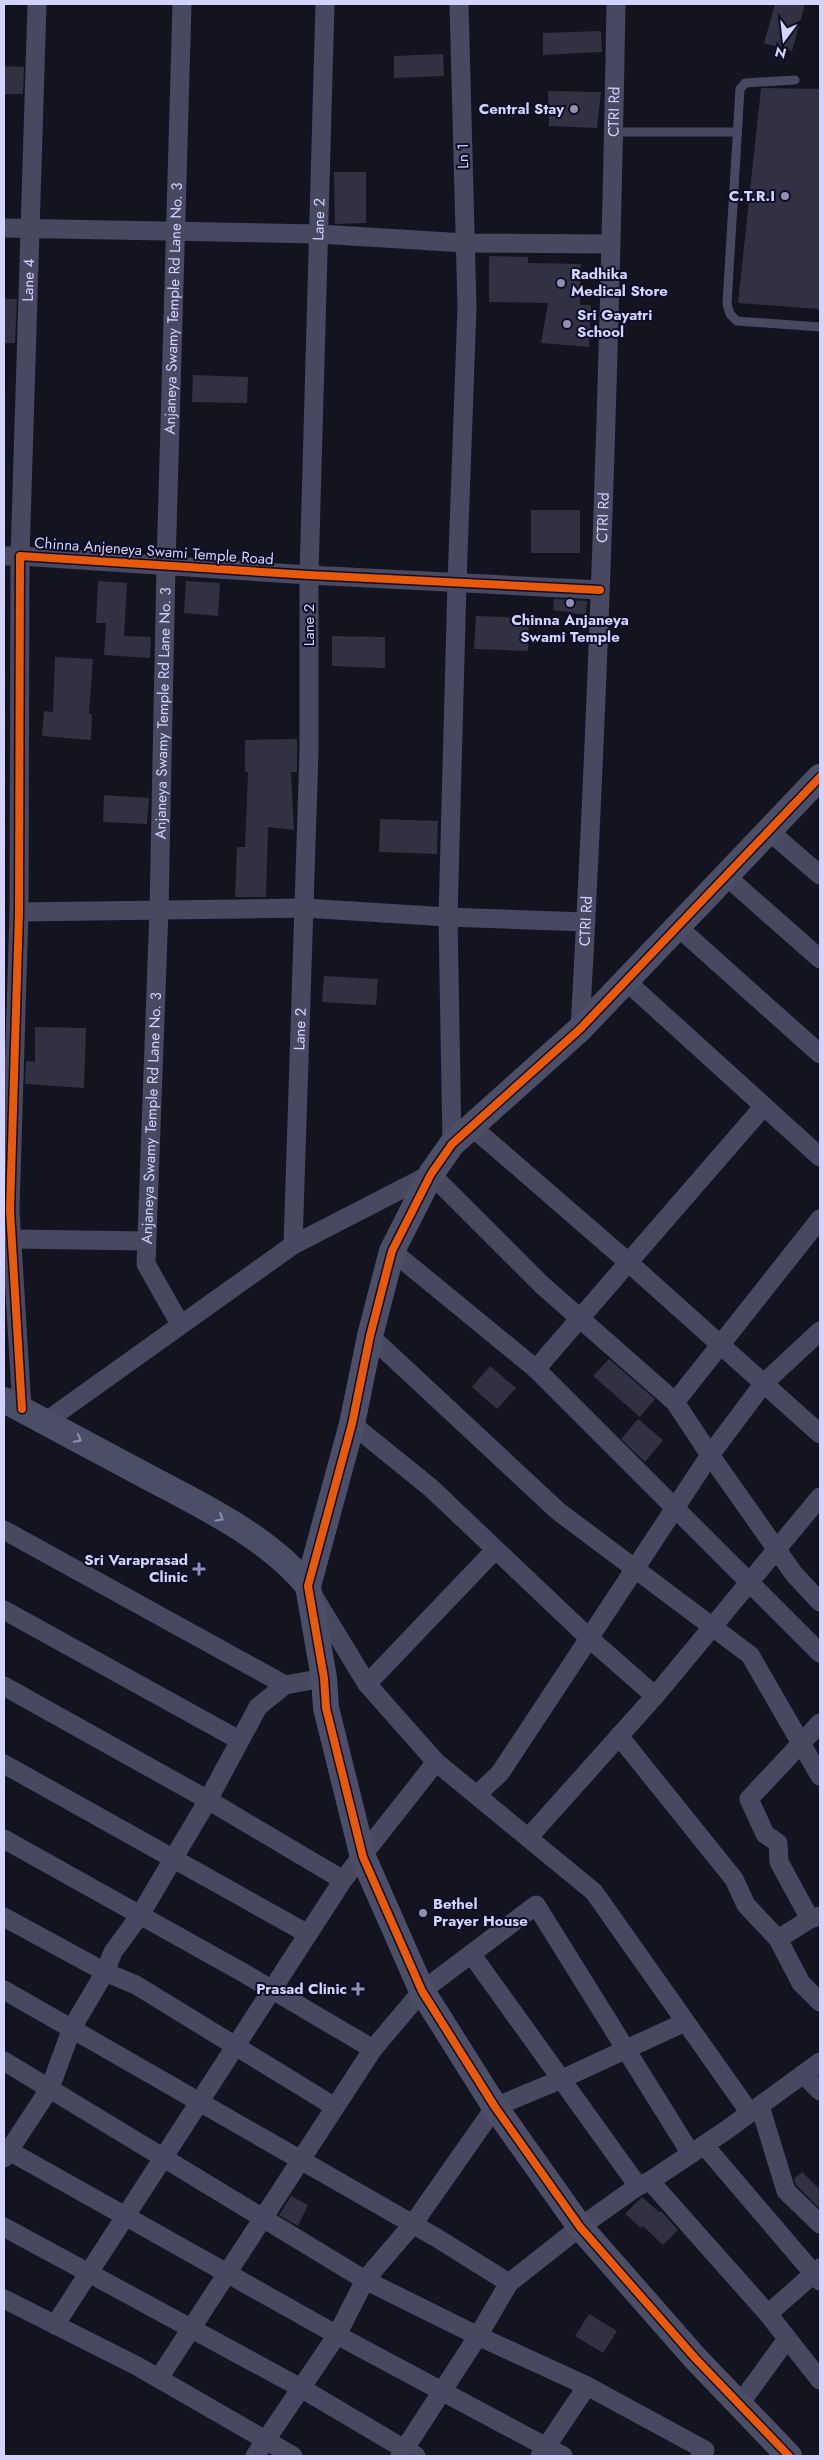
<svg xmlns="http://www.w3.org/2000/svg" width="824" height="2460" viewBox="0 0 824 2460" font-family="Jost,sans-serif">
	<style>
		.building { fill: #323142 }
		.lines { fill: none; stroke-linecap: round; stroke-linejoin: round }
		.lane { stroke: #484961; stroke-width: 9 }
		.street { stroke: #484961; stroke-width: 19 }
		.secondary { stroke: #4b4e67; stroke-width: 26 }
		.cycleway-casing { stroke: #0f0d26; stroke-width: 11 }
		.cycleway { stroke: #e8590c; stroke-width: 8 }
		.oneway { stroke: #8e90b3 }
		.poi-dot { fill: #9090b1; stroke: #0f0d26; stroke-width: 2 }
		.labels { text-anchor: middle; dominant-baseline: central; stroke-width: 4; stroke-linejoin: round; paint-order: stroke }
		.poi-label { font-size: 15px; font-weight: bold; fill: #d2d3ff; stroke: #0f0d26; text-anchor: end }
		.street-label { font-size: 15px; fill: #d2d3ff; stroke: #0f0d26 }
	</style>
	<rect width="100%" height="100%" fill="#141320"/>
	<path class="building" d="M 775,4 L 805,4 L 792,51 L 764,43 Z
		M 601,31 L 602,52 L 543,55 L 543,33 Z
		M 443,54 L 444,76 L 394,78 L 394,56 Z
		M 4,66 L 24,67 L 23,94 L 4,94 Z
		M 761,88 L 820,89 L 820,309 L 738,303 Z
		M 548,91 L 601,92 L 597,128 L 549,126 Z
		M 334,172 L 366,172 L 366,223 L 335,224 Z
		M 489,256 L 528,257 L 528,263 L 581,264 L 580,305 L 591,305 L 589,347 L 541,343 L 548,303 L 489,302 Z
		M 4,299 L 17,299 L 15,343 L 4,343 Z
		M 193,375 L 248,377 L 247,403 L 192,402 Z
		M 531,510 L 580,510 L 580,553 L 531,553 Z
		M 98,581 L 127,583 L 124,636 L 151,637 L 150,658 L 104,655 L 106,623 L 96,623 Z
		M 186,581 L 220,583 L 218,616 L 184,613 Z
		M 554,599 L 587,601 L 586,615 L 553,610 Z
		M 476,616 L 529,618 L 528,651 L 474,649 Z
		M 332,636 L 385,637 L 385,668 L 332,666 Z
		M 55,657 L 93,659 L 89,714 L 92,714 L 91,740 L 42,736 L 44,711 L 53,712 Z
		M 297,739 L 297,772 L 291,772 L 294,830 L 268,827 L 266,897 L 235,897 L 237,847 L 245,847 L 248,772 L 245,772 L 245,740 Z
		M 104,795 L 149,798 L 147,824 L 103,822 Z
		M 380,819 L 438,821 L 437,854 L 379,852 Z
		M 324,976 L 378,979 L 376,1005 L 322,1002 Z
		M 35,1027 L 86,1028 L 84,1088 L 25,1084 L 26,1061 L 35,1062 Z
		M 609,1359 L 655,1399 L 640,1417 L 593,1376 Z
		M 490,1366 L 516,1388 L 497,1409 L 472,1387 Z
		M 638,1419 L 663,1440 L 645,1462 L 621,1439 Z
		M 802,2172 L 820,2190 L 820,2209 L 796,2185 L 794,2179 Z
		M 291,2196 L 308,2205 L 298,2226 L 279,2215 Z
		M 642,2197 L 659,2212 L 661,2211 L 678,2230 L 663,2245 L 643,2226 L 641,2228 L 625,2214 Z
		M 589,2314 L 617,2331 L 603,2353 L 575,2336 Z"/>
	<g class="lines">
		<path class="lane" d="M 795,80 L 745,83 L 740,89 L 727,304 L 730,314 L 737,321 L 820,327
			M 614,132 L 736,132"/>
		<g class="street">
			<path d="M 4,228 L 319,234 L 465,243 L 611,244"/>
			<path id="s1" d="M 4,556 L 20,556 L 37,4"/>
			<path d="M 769,831 L 820,875"/>
			<path d="M 726,876 L 820,959"/>
			<path d="M 19,912 L 304,908 L 448,917 L 586,922"/>
			<path d="M 678,927 L 820,1054"/>
			<path d="M 626,981 L 820,1157"/>
			<path id="s2" d="M 580,1029 C 599,688 610,346 616,4"/>
			<path d="M 764,1106 L 536,1369 L 820,1653"/>
			<path d="M 471,1126 L 628,1262 L 820,1434"/>
			<path d="M 452,1144 L 448,917 L 457,583 L 467,307 L 459,4"/>
			<path d="M 13,1239 L 146,1241"/>
			<path id="s3" d="M 293,1245 L 309,751 L 309,575 L 325,4"/>
			<path d="M 392,1251 L 536,1369"/>
			<path id="s4" d="M 180,1324 L 146,1264 L 159,909 L 166,565 L 182,4"/>
			<path d="M 370,1336 L 558,1511 L 750,1655 L 820,1776"/>
			<path d="M 675,1402 L 820,1219"/>
			<path d="M 22,1409 L 10,1210 L 19,912 L 20,556 L 309,575 L 600,590"/>
			<path d="M 45,1422 L 293,1245 L 431,1174 L 542,1285 L 675,1402 L 710,1455 L 794,1574 L 820,1602"/>
			<path d="M 352,1424 L 431,1488 L 589,1638 L 655,1696"/>
			<path d="M 4,1530 L 285,1685"/>
			<path d="M 314,1597 L 367,1684 L 436,1762"/>
			<path d="M 4,1610 L 239,1740"/>
			<path d="M 367,1684 L 495,1550"/>
			<path d="M 4,1686 L 208,1800 L 343,1880"/>
			<path d="M 619,1736 L 734,1879 L 746,1905 L 778,1939 L 801,1983 L 820,2002"/>
			<path d="M 4,1764 L 308,1934"/>
			<path d="M 477,1795 L 500,1773 L 710,1455 L 764,1383 L 820,1331"/>
			<path d="M 528,1838 L 655,1696 L 820,1497"/>
			<path d="M 4,1839 L 242,1972 L 373,2049"/>
			<path d="M 4,1917 L 105,1972 L 136,1985 L 335,2107"/>
			<path d="M 810,1919 L 779,1862 L 778,1843 L 765,1834 L 749,1799 L 820,1723"/>
			<path d="M 778,1939 L 810,1919 L 820,1916"/>
			<path d="M 472,1955 L 638,2186"/>
			<path d="M 4,1990 L 437,2238 L 509,2283 L 580,2227 L 638,2186 L 650,2181 L 725,2131 L 820,2062"/>
			<path d="M 4,2061 L 365,2280 L 478,2336 L 587,2386 L 705,2450 L 700,2456"/>
			<path d="M 803,2074 L 820,2091"/>
			<path d="M 760,2106 L 786,2191 L 820,2224"/>
			<path d="M 704,2145 L 820,2281"/>
			<path d="M 4,2148 L 337,2335 L 563,2456"/>
			<path d="M 4,2158 L 50,2088 L 72,2028 L 105,1972 L 113,1952 L 140,1915 L 208,1800 L 258,1707 L 285,1685 L 324,1678"/>
			<path d="M 650,2181 L 768,2314 L 820,2380"/>
			<path d="M 4,2227 L 301,2388 L 416,2456"/>
			<path d="M 4,2299 L 137,2366 L 293,2456"/>
			<path d="M 768,2314 L 820,2268"/>
			<path d="M 55,2325 L 343,1880 L 436,1762 L 594,1892 L 750,2113"/>
			<path d="M 159,2378 L 373,2049 L 422,1991 L 536,1905 L 691,2154"/>
			<path d="M 739,2405 L 787,2339"/>
			<path d="M 255,2456 L 337,2335 L 365,2280 L 413,2224 L 495,2107 L 562,2079 L 685,2022"/>
			<path d="M 400,2456 L 478,2336 L 509,2283"/>
			<path d="M 540,2456 L 587,2386"/>
		</g>
		<path class="secondary" d="M 4,1400 C 52,1426 100,1451 148,1477 C 204,1507 268,1537 308,1586
			M 789,2456 L 695,2358 L 580,2227 L 495,2107 L 422,1991 L 363,1857 L 326,1708 L 324,1678 L 308,1586 L 352,1424 L 370,1336 L 392,1251 L 431,1174 L 452,1144 L 580,1029 L 820,777"/>
		<g class="cycleway-casing">
			<path id="cycleway" d="M 22,1409 L 10,1210 L 19,912 L 20,556 L 309,575 L 600,590
				M 789,2456 L 695,2358 L 580,2227 L 495,2107 L 422,1991 L 363,1857 L 326,1708 L 324,1678 L 308,1586 L 352,1424 L 370,1336 L 392,1251 L 431,1174 L 452,1144 L 580,1029 L 820,777"/>
		</g>
		<use href="#cycleway" class="cycleway"/>
	</g>
	<defs><path id="oneway-chevron" d="M-2-3.5L2.5 0L-2 3.5" fill="none" stroke-width="1.6" stroke-linecap="round" stroke-linejoin="round" transform="scale(1.25)"/></defs>
	<g class="oneway">
		<use href="#oneway-chevron" transform="translate(78 1439) rotate(28)"/>
		<use href="#oneway-chevron" transform="translate(220 1518) rotate(31)"/>
	</g>
	<g class="poi-dot">
		<circle cx="574" cy="109" r="5"/>
		<circle cx="785" cy="196" r="5"/>
		<circle cx="561" cy="283" r="5"/>
		<circle cx="567" cy="324" r="5"/>
		<circle cx="570" cy="603" r="5"/>
		<path d="M196.5 1561.5h5v5h5v5h-5v5h-5v-5h-5v-5h5z"/>
		<circle cx="423" cy="1913" r="5"/>
		<path d="M355.5 1981.5h5v5h5v5h-5v5h-5v-5h-5v-5h5z"/>
	</g>
	<g class="labels">
		<g class="poi-label">
			<text x="564" y="109">Central Stay</text>
			<text x="775" y="196">C.T.R.I</text>
			<text x="571" y="274" text-anchor="start">Radhika<tspan x="571" dy="17">Medical Store</tspan></text>
			<text x="577" y="315" text-anchor="start">Sri Gayatri<tspan x="577" dy="17">School</tspan></text>
			<text x="570" y="620" text-anchor="middle">Chinna Anjaneya<tspan x="570" dy="17">Swami Temple</tspan></text>
			<text x="188" y="1560">Sri Varaprasad<tspan x="188" dy="17">Clinic</tspan></text>
			<text x="433" y="1904" text-anchor="start">Bethel<tspan x="433" dy="17">Prayer House</tspan></text>
			<text x="347" y="1989">Prasad Clinic</text>
		</g>
		<g class="street-label">
			<text stroke="none"><textPath href="#s2" startOffset="918">CTRI Rd</textPath></text>
			<text transform="translate(463 156) rotate(-91)">Ln 1</text>
			<text stroke="none"><textPath href="#s3" startOffset="1026">Lane 2</textPath></text>
			<text stroke="none"><textPath href="#s1" startOffset="292">Lane 4</textPath></text>
			<text stroke="none"><textPath href="#s4" startOffset="1025">Anjaneya Swamy Temple Rd Lane No. 3</textPath></text>
			<text stroke="none"><textPath href="#s2" startOffset="512">CTRI Rd</textPath></text>
			<text transform="translate(154 551) rotate(4)">Chinna Anjeneya Swami Temple Road</text>
			<text transform="translate(309 625) rotate(-90)">Lane 2</text>
			<text stroke="none"><textPath href="#s4" startOffset="620">Anjaneya Swamy Temple Rd Lane No. 3</textPath></text>
			<text stroke="none"><textPath href="#s2" startOffset="108">CTRI Rd</textPath></text>
			<text stroke="none"><textPath href="#s3" startOffset="216">Lane 2</textPath></text>
			<text stroke="none"><textPath href="#s4" startOffset="215">Anjaneya Swamy Temple Rd Lane No. 3</textPath></text>
		</g>
	</g>
	<rect width="824" height="2460" fill="none" stroke="#d2d3ff" stroke-width="10"/>
	<g transform="translate(784 40) rotate(195)" stroke="#0f0d26" stroke-width="4" paint-order="stroke">
	<path d="M0-4L9 19L0 12L-9 19Z" fill="#d2d3ff"/>
	<text y="-8" font-size="14" font-weight="bold" text-anchor="middle" fill="#d2d3ff">N</text>
	</g>
</svg>
